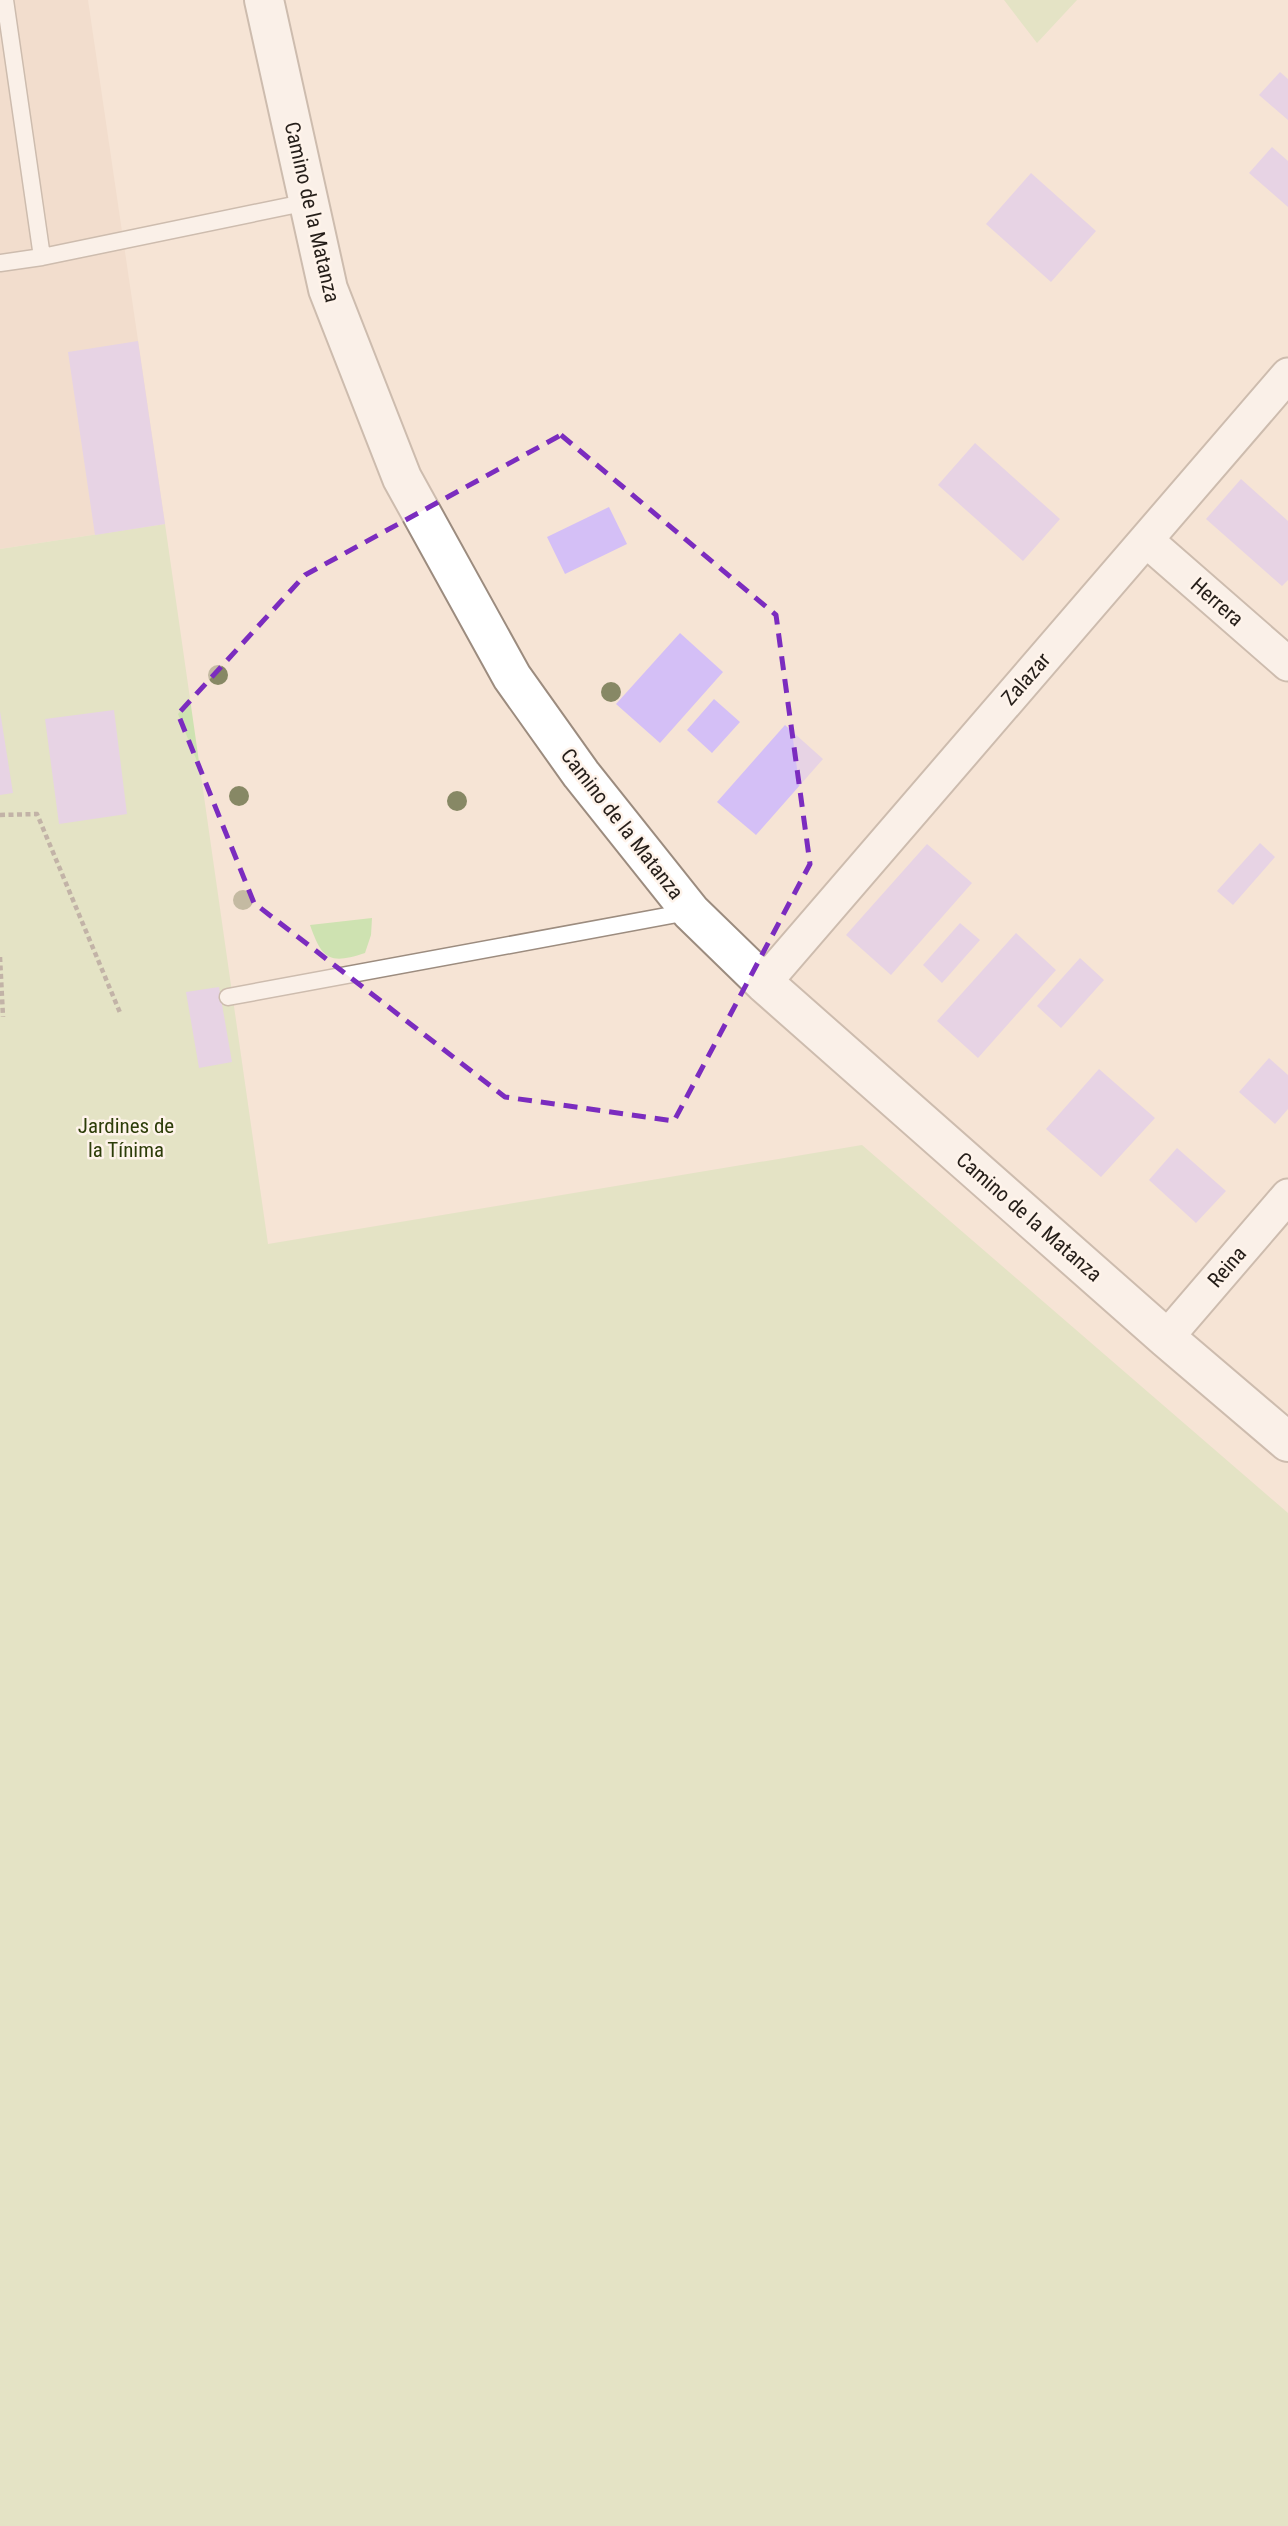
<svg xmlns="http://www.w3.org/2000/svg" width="1288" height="2526" viewBox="0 0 1288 2526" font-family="'Roboto Condensed',sans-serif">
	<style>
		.built { fill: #edd6c3 }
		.green { fill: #cee2b1 }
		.building { fill: #d4bff6 }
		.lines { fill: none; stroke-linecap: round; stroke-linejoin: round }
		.service-casing { stroke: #9c8c7f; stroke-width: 19 }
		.minor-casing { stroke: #9c8c7f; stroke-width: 37 }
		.tertiary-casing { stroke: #9c8c7f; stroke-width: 42 }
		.path { stroke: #84786f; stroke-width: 4.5; stroke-dasharray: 5 3.5; stroke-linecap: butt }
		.service { stroke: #fff; stroke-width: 16 }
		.minor { stroke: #fff; stroke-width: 33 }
		.tertiary { stroke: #fff; stroke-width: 38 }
		.tree { fill: #878865 }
		.marked { fill: none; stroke: #7b2cbf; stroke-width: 5; stroke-dasharray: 14 9; stroke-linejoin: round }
		.labels { text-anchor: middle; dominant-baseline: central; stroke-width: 5; stroke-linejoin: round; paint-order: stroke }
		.street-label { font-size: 21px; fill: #251e19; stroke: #fef3ea }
		.park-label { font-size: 21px; fill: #2d3d09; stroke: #fef3ea }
	</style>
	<rect width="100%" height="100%" fill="#f6e4d5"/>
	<path class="built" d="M 0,0 L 88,0 L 165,524 L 0,549 Z"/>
	<path class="green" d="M 1004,0 L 1077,0 L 1037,43 Z
		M 165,524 L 268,1244 L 862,1145 L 1288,1513 L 1288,2526 L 0,2526 L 0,549 Z
		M 372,918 L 371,935 L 365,953 C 329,965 322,959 310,925 Z"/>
	<path class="building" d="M 1280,72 L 1288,79 L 1288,120 L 1259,95 Z
		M 1272,147 L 1288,161 L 1288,207 L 1249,173 Z
		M 1031,173 L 1096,231 L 1051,282 L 986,224 Z
		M 138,341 L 165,524 L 95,535 L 68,352 Z
		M 975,443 L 1060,519 L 1023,561 L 938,485 Z
		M 1241,479 L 1288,521 L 1288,580 L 1282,586 L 1206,519 Z
		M 609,507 L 627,544 L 565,574 L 547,537 Z
		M 680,633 L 723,672 L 660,743 L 616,704 Z
		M 714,699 L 740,722 L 712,753 L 687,730 Z
		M 114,710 L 127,814 L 59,824 L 45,719 Z
		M 0,711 L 13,793 L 0,795 Z
		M 785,725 L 823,759 L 756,835 L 717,802 Z
		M 1260,843 L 1275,857 L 1233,905 L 1217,891 Z
		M 927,844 L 972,883 L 891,975 L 846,935 Z
		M 960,923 L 980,940 L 942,983 L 923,965 Z
		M 1016,933 L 1056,970 L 978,1058 L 937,1021 Z
		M 1080,958 L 1104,980 L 1061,1028 L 1037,1006 Z
		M 219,987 L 232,1062 L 199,1068 L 186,992 Z
		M 1269,1058 L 1288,1075 L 1288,1109 L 1275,1124 L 1239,1092 Z
		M 1099,1069 L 1155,1118 L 1101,1177 L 1046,1129 Z
		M 1177,1148 L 1226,1191 L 1196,1223 L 1149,1180 Z"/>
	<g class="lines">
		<g class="service-casing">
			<path id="service" d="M 42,257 L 308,202
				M 0,263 L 42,257 L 5,0
				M 228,997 L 688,912"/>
		</g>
		<g class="minor-casing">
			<path id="minor" d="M 1146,540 L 1288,664
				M 764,983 L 1288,375
				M 1166,1338 L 1288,1196"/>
		</g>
		<g class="tertiary-casing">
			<path id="tertiary" d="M 264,0 L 328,289 L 402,478 L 512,677 L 581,774 L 691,912 L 764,983 L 1166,1338 L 1288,1442"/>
		</g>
		<path class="path" d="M 0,815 L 37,814 L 121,1015
			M 0,957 L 3,1017"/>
		<use href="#service" class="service"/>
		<use href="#minor" class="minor"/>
		<use href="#tertiary" class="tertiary"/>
	</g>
	<g class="tree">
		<circle cx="218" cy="675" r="10"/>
		<circle cx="611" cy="692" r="10"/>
		<circle cx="239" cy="796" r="10"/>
		<circle cx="457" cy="801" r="10"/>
		<circle cx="243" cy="900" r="10"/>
	</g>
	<path d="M0 0H1288V2526H0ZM 561,435 L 776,615 L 810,864 L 674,1121 L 505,1097 L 254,903 L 178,714 L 305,575 Z" fill="#f6e4d5" fill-opacity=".55" fill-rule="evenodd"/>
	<path class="marked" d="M 561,435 L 776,615 L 810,864 L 674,1121 L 505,1097 L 254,903 L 178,714 L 305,575 Z"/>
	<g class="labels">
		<g class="street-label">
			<text transform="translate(312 212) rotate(77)">Camino de la Matanza</text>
			<text transform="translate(1217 602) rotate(41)">Herrera</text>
			<text transform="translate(1026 679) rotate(-49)">Zalazar</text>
			<text transform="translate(622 824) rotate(52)">Camino de la Matanza</text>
			<text transform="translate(1029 1217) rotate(41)">Camino de la Matanza</text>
			<text transform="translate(1227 1267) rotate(-49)">Reina</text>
		</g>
		<g class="park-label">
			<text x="126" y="1126">Jardines de<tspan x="126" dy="24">la Tínima</tspan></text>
		</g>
	</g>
</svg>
